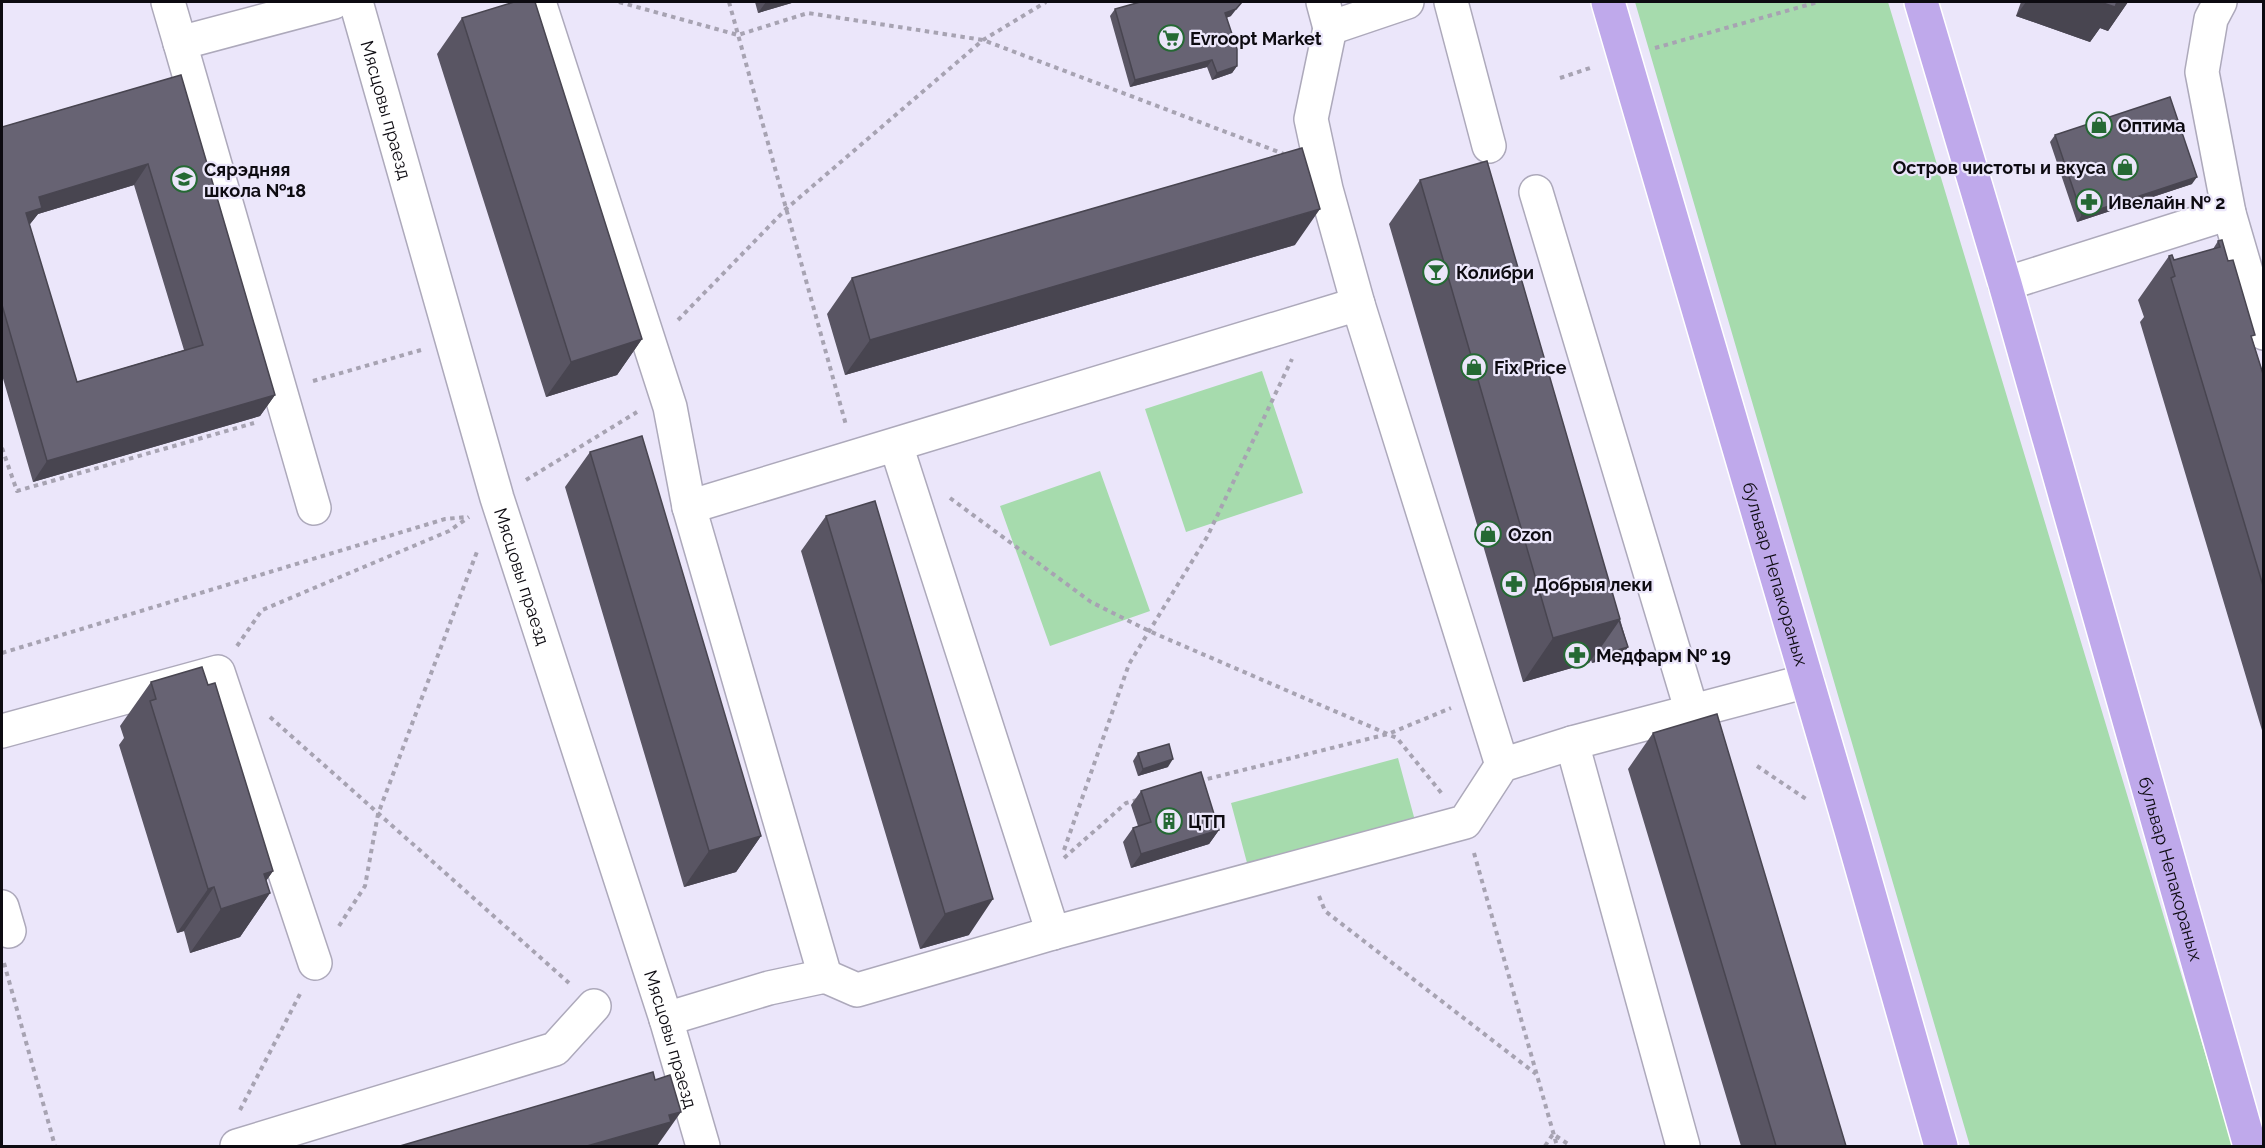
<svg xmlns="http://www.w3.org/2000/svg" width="2265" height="1148" viewBox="0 0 2265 1148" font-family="Raleway,sans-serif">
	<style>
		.green { fill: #a6dbad }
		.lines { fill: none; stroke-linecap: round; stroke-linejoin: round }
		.minor-casing { stroke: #ada9bb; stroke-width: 36 }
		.major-casing { stroke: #fff; stroke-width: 36 }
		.path { stroke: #a7a3b2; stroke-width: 4; stroke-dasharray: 4.5 4.5; stroke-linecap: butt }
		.minor { stroke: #fff; stroke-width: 33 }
		.major { stroke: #bfa9eb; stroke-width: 33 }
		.wall { fill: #595563; fill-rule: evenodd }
		.shaded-wall { fill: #484550 }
		.building { fill: #676373; stroke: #484550; stroke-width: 1.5; fill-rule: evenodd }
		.labels { text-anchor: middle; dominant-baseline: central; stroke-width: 4.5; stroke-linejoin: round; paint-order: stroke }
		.poi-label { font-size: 18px; font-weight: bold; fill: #0d0b11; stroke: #ebe6fa; text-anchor: start }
		.street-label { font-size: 18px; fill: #0d0b11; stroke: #ebe6fa }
	</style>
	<rect width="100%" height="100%" fill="#ebe6fa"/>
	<path class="green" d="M 1635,2 L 1888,2 L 2233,1146 L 1970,1146 Z
		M 1262,371 L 1303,493 L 1186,532 L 1145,409 Z
		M 1100,471 L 1150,611 L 1050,646 L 1000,506 Z
		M 1398,758 L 1417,828 L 1250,874 L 1231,803 Z"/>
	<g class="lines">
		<g class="minor-casing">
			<g id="minor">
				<path d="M 168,2 L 180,43 L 334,2"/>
				<path id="s1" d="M 356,2 L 497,498 L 666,1019 L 703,1146"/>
				<path d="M 539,2 L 670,407 L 689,507 L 825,976"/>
				<path d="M 1323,2 L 1330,28 L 1407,2"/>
				<path d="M 1451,2 L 1489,146"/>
				<path d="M 2220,2 L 2211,19 L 2202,72 L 2229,213 L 2264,333"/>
				<path d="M 1330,28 L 1311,119 L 1326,189 L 1358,304 L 1502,765"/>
				<path d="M 180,43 L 314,508"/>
				<path d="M 1536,192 L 1692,712"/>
				<path d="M 2005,284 L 2229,213"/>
				<path d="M 896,445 L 1053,933"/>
				<path d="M 689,507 L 1358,304"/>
				<path d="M 2,731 L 218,672 L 315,963"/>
				<path d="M 1572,743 L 1683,1146"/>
				<path d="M 2,907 L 9,931"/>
				<path d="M 666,1019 L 769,988 L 825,976 L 857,990 L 1053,933 L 1465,822 L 1502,765 L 1572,743 L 1807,681"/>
				<path d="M 237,1146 L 555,1049 L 594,1006"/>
			</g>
		</g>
		<g class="major-casing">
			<g id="major">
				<path id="s2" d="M 1608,2 L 1851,830 L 1941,1146"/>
				<path id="s3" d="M 1921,2 L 2005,284 L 2250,1146"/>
			</g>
		</g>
		<path class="path" d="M 619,2 L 738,35 L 808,13 L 983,40 L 1284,154
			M 729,2 L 846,425
			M 1655,48 L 1818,2
			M 1560,78 L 1593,67
			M 678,320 L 786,209 L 983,40 L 1046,2
			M 313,381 L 421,350
			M 2,448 L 17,491 L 254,423
			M 526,480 L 637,412
			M 950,498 L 1091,602 L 1149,631 L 1397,738 L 1443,795
			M 237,646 L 262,610 L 449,531 L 469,517
			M 2,653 L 445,519 L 467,517
			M 270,717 L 569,983
			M 1757,766 L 1806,799
			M 1199,781 L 1388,734 L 1451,708
			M 1064,850 L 1129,664 L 1207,537 L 1292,359
			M 1474,853 L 1557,1146
			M 1064,858 L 1126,803 L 1137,800
			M 1319,896 L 1325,911 L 1536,1074
			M 339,926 L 365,886 L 378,814 L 478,549
			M 4,963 L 55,1146
			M 240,1110 L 301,992
			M 1545,1146 L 1553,1134 L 1571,1146"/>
		<use href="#minor" class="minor"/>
		<use href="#major" class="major"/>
	</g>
	<path class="wall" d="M 755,2 L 795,2 L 758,13 Z
		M 2021,2 L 2128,2 L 2108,31 L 2100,28 L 2090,42 L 2016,16 Z
		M 1115,9 L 1231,16 L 1226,18 L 1237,66 L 1232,73 L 1212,80 L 1207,67 L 1130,87 L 1110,16 Z
		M 462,18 L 642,339 L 617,375 L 546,397 L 437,54 Z
		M 181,75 L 275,395 L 260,416 L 33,482 L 2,375 L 2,127 ZM 134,185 L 184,350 L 77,382 L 29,225 L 38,214 Z
		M 2055,135 L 2192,184 L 2077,222 L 2050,142 Z
		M 1420,180 L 1620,619 L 1628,647 L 1623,654 L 1592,663 L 1591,660 L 1589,663 L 1523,682 L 1389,224 Z
		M 2218,241 L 2252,338 L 2264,377 L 2264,737 L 2140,322 L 2144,317 L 2138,300 L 2169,256 L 2174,260 L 2213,249 Z
		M 1295,245 L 845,375 L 827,314 L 852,278 Z
		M 590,452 L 761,836 L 736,872 L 684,887 L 565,487 Z
		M 826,516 L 969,935 L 920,949 L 801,551 Z
		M 151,682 L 273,871 L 266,881 L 270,893 L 240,937 L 190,953 L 184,931 L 177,933 L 119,745 L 124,738 L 120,726 Z
		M 1653,733 L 1846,1146 L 1741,1146 L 1628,769 Z
		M 1138,753 L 1168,767 L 1138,776 L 1133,761 Z
		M 1141,791 L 1219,830 L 1209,844 L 1131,868 L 1123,842 L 1133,828 L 1138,826 L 1131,805 Z"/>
	<path class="shaded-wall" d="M 766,2 L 795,2 L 758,13 Z
		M 1242,2 L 1231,16 L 1220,20 L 1225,13 Z
		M 2026,2 L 2128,2 L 2108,31 L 2100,28 L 2090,42 L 2016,16 Z
		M 1212,60 L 1207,67 L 1130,87 L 1135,80 Z
		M 1237,66 L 1232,73 L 1212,80 L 1217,73 Z
		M 148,164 L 134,185 L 38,214 L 27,228 L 26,213 L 39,197 Z
		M 2197,177 L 2192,184 L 2077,222 L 2082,215 Z
		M 1320,209 L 1295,245 L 845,375 L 870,340 Z
		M 642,339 L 617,375 L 546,397 L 571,362 Z
		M 275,395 L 260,416 L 33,482 L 47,461 Z
		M 1620,619 L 1589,663 L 1523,682 L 1553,638 Z
		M 1628,647 L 1623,654 L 1592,663 L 1597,656 Z
		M 1173,759 L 1168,767 L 1138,776 L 1143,769 Z
		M 1219,830 L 1209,844 L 1131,868 L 1141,854 Z
		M 761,836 L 736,872 L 684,887 L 709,851 Z
		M 273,871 L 254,898 L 270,893 L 240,937 L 190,953 L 221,909 L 264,874 Z
		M 214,887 L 184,931 L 177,933 L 208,889 Z
		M 993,899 L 969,935 L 920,949 L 945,914 Z
		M 681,1112 L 657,1146 L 587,1146 L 669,1115 Z"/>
	<path class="building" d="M 514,2 L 535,2 L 642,339 L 571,362 L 462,18 Z
		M 1140,2 L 1242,2 L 1236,9 L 1225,13 L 1237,49 L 1237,66 L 1217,73 L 1212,60 L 1135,80 L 1115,9 Z
		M 2100,2 L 2117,2 L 2115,7 Z
		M 181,75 L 275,395 L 47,461 L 2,305 L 2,127 ZM 148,164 L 203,345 L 77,382 L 26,213 L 42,208 L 39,197 Z
		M 2170,97 L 2197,177 L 2082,215 L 2055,135 Z
		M 1302,148 L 1320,209 L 870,340 L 852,278 Z
		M 1487,161 L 1620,619 L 1553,638 L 1420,180 Z
		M 2222,240 L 2228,261 L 2233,260 L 2255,335 L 2251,336 L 2264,377 L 2264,589 L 2171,278 L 2175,276 L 2169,256 L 2172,255 L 2174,260 L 2220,247 L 2218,241 Z
		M 642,436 L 761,836 L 709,851 L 590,452 Z
		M 875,501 L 993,899 L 945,914 L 826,516 Z
		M 1619,620 L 1628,647 L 1597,656 L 1596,653 Z
		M 202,667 L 208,685 L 215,683 L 273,871 L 264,874 L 270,893 L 221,909 L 214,887 L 208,889 L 150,701 L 156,699 L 151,682 Z
		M 1717,714 L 1846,1146 L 1776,1146 L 1653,733 Z
		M 1169,744 L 1173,759 L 1143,769 L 1138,753 Z
		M 1201,772 L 1219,830 L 1141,854 L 1133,828 L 1151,822 L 1141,791 Z
		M 653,1072 L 655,1080 L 670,1075 L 681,1112 L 669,1115 L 671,1122 L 587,1146 L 400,1146 Z"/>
	<defs>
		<g id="supermarket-ring" transform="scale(1.35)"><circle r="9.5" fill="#ebe6fa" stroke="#256934" stroke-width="1.5"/><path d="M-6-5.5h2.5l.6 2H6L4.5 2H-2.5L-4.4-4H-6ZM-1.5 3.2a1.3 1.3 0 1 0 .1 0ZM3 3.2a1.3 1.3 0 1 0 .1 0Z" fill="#256934"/></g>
		<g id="shop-ring" transform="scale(1.35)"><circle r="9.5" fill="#ebe6fa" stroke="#256934" stroke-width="1.5"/><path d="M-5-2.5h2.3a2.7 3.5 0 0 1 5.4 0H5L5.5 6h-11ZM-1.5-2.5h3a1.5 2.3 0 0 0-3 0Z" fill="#256934"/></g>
		<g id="school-ring" transform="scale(1.35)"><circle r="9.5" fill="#ebe6fa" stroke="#256934" stroke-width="1.5"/><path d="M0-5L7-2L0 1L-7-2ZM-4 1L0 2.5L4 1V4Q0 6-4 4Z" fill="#256934"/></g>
		<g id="pharmacy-ring" transform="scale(1.35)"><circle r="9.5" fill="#ebe6fa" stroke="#256934" stroke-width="1.5"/><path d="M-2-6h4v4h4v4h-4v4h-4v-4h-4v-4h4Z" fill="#256934"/></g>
		<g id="bar-ring" transform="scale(1.35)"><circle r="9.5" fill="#ebe6fa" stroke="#256934" stroke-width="1.5"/><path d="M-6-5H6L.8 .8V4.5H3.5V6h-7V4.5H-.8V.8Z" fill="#256934"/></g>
		<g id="building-ring" transform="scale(1.35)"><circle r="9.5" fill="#ebe6fa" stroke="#256934" stroke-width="1.5"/><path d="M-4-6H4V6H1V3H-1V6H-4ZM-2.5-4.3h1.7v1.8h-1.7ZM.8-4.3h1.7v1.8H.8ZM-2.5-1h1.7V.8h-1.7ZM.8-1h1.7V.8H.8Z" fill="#256934"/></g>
	</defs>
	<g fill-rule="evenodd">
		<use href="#supermarket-ring" x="1171" y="38"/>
		<use href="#shop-ring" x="2099" y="125"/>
		<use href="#shop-ring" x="2125" y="167"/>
		<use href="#school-ring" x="184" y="179"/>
		<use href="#pharmacy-ring" x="2089" y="202"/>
		<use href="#bar-ring" x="1436" y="272"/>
		<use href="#shop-ring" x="1474" y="367"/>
		<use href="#shop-ring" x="1488" y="534"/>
		<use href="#pharmacy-ring" x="1514" y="584"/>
		<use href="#pharmacy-ring" x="1577" y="655"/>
		<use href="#building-ring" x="1169" y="821"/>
	</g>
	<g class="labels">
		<g class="poi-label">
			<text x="1190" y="38">Evroopt Market</text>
			<text x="2118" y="125">Оптима</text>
			<text x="2106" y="167" text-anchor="end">Остров чистоты и вкуса</text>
			<text x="204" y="169">Сярэдняя<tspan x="204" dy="21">школа №18</tspan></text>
			<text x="2108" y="202">Ивелайн № 2</text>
			<text x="1456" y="272">Колибри</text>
			<text x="1494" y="367">Fix Price</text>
			<text x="1508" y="534">Ozon</text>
			<text x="1534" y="584">Добрыя леки</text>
			<text x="1596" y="655">Медфарм № 19</text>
			<text x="1188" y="821">ЦТП</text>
		</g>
		<g class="street-label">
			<text stroke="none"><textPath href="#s1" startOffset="112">Мясцовы праезд</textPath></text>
			<text stroke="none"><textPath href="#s2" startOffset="596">бульвар Непакораных</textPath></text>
			<text stroke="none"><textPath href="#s1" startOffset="598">Мясцовы праезд</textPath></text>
			<text stroke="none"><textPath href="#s3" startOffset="902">бульвар Непакораных</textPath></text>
			<text stroke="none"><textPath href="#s1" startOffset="1084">Мясцовы праезд</textPath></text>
		</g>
	</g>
	<rect width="2265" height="1148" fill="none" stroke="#0d0b11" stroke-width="6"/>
</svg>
